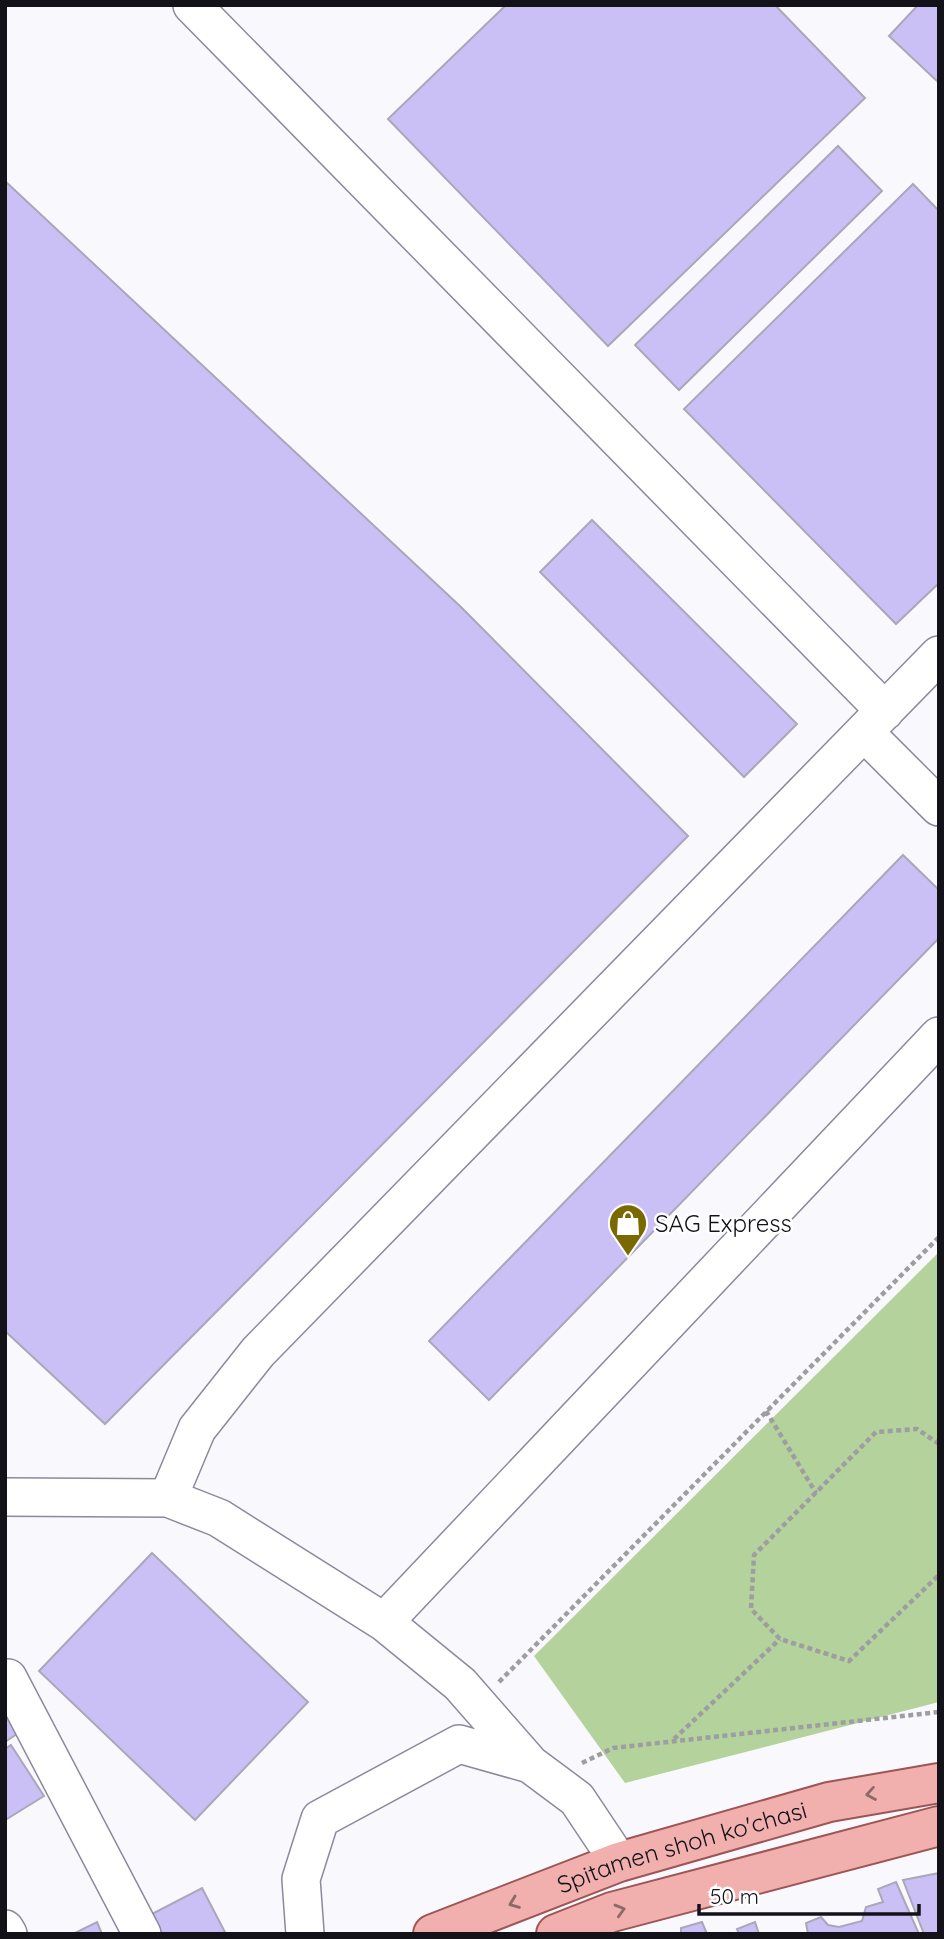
<svg xmlns="http://www.w3.org/2000/svg" width="944" height="1939" viewBox="0 0 944 1939" font-family="Quicksand,sans-serif">
	<style>
		.green { fill: #b4d29b }
		.building { fill: #cac0f5; stroke: #aaa7ba; stroke-width: 2 }
		.lines { fill: none; stroke-linecap: round; stroke-linejoin: round }
		.minor-casing { stroke: #8c899c; stroke-width: 40 }
		.major-casing { stroke: #9d5656; stroke-width: 42 }
		.path { stroke: #9d9da2; stroke-width: 4.5; stroke-dasharray: 5 3.5; stroke-linecap: butt }
		.minor { stroke: #fff; stroke-width: 37 }
		.major { stroke: #f1b0ad; stroke-width: 38 }
		.oneway { stroke: #8d696a }
		.labels { text-anchor: middle; dominant-baseline: central; stroke-width: 5; stroke-linejoin: round; paint-order: stroke }
		.poi-label { font-size: 24px; fill: #131219; stroke: #fff; text-anchor: start }
		.street-label { font-size: 24px; fill: #131219; stroke: #fff }
	</style>
	<rect width="100%" height="100%" fill="#f9f9fd"/>
	<path class="green" d="M 939,1252 L 939,1702 L 625,1783 L 534,1656 Z"/>
	<path class="building" d="M 506,5 L 775,5 L 865,98 L 608,346 L 388,119 Z
		M 918,5 L 939,5 L 939,83 L 889,36 Z
		M 838,146 L 882,191 L 679,390 L 635,345 Z
		M 5,181 L 461,607 L 688,836 L 105,1424 L 5,1331 Z
		M 913,184 L 939,211 L 939,583 L 896,624 L 684,409 Z
		M 592,520 L 797,724 L 744,777 L 540,572 Z
		M 903,855 L 939,890 L 939,938 L 489,1400 L 429,1341 Z
		M 152,1553 L 308,1702 L 195,1820 L 39,1671 Z
		M 5,1702 L 23,1730 L 5,1742 Z
		M 11,1745 L 44,1796 L 7,1819 L 5,1816 L 5,1749 Z
		M 939,1873 L 939,1934 L 924,1934 L 903,1880 Z
		M 896,1882 L 919,1934 L 808,1934 L 806,1923 L 821,1917 L 828,1925 L 839,1927 L 862,1921 L 866,1907 L 883,1902 L 878,1889 Z
		M 202,1888 L 226,1934 L 162,1934 L 152,1914 Z
		M 97,1922 L 102,1934 L 73,1934 Z
		M 702,1922 L 707,1934 L 681,1934 L 681,1928 Z
		M 755,1922 L 759,1934 L 739,1934 L 737,1929 Z"/>
	<g class="lines">
		<g class="minor-casing">
			<path id="minor" d="M 192,5 L 885,711
				M 864,732 L 939,807
				M 5,1497 L 168,1498 L 219,1518 L 384,1622 L 460,1684 L 530,1764 L 577,1799 L 619,1862
				M 168,1498 L 197,1429 L 258,1352 L 939,655
				M 384,1622 L 939,1036
				M 8,1678 L 142,1934
				M 5,1929 L 8,1934
				M 305,1934 L 301,1879 L 320,1819 L 459,1744 L 530,1764"/>
		</g>
		<g class="major-casing">
			<g id="major">
				<path id="s1" d="M 433,1934 L 619,1862 L 829,1802 L 939,1783"/>
				<path d="M 556,1934 L 612,1912 L 939,1826"/>
			</g>
		</g>
		<path class="path" d="M 766,1411 L 816,1493
			M 939,1444 L 917,1429 L 876,1432 L 754,1555 L 751,1609 L 780,1639 L 849,1661 L 939,1575
			M 499,1682 L 939,1237
			M 674,1739 L 780,1639
			M 582,1763 L 613,1748 L 939,1712"/>
		<use href="#minor" class="minor"/>
		<use href="#major" class="major"/>
	</g>
	<defs><path id="oneway-chevron" d="M-2-3.5L2.5 0L-2 3.5" fill="none" stroke-width="1.6" stroke-linecap="round" stroke-linejoin="round" transform="scale(1.75)"/></defs>
	<g class="oneway">
		<use href="#oneway-chevron" transform="translate(871 1794) rotate(170)"/>
		<use href="#oneway-chevron" transform="translate(514 1903) rotate(159)"/>
		<use href="#oneway-chevron" transform="translate(620 1910) rotate(-16)"/>
	</g>
	<defs>
		<g id="shop-pin" transform="scale(2.0125)"><path d="M0 17L-7.5 6A9.5 9.5 0 1 1 7.5 6Z" fill="#7a6800" stroke="#fff"/><path d="M-5-2.5h2.3a2.7 3.5 0 0 1 5.4 0H5L5.5 6h-11ZM-1.5-2.5h3a1.5 2.3 0 0 0-3 0Z" fill="#fff"/></g>
	</defs>
	<g fill-rule="evenodd">
		<use href="#shop-pin" x="628" y="1223"/>
	</g>
	<g class="labels">
		<g class="poi-label">
			<text x="655" y="1223">SAG Express</text>
		</g>
		<g class="street-label">
			<text stroke="none"><textPath href="#s1" startOffset="264">Spitamen shoh ko'chasi</textPath></text>
		</g>
	</g>
	<rect width="944" height="1939" fill="none" stroke="#131219" stroke-width="14"/>
	<path d="M699 1904v10h220v-10" fill="none" stroke="#131219" stroke-width="3.5"/>
	<text x="710" y="1904" font-size="21" fill="#131219" stroke="#ffffff" stroke-width="5" paint-order="stroke">50 m</text>
</svg>
